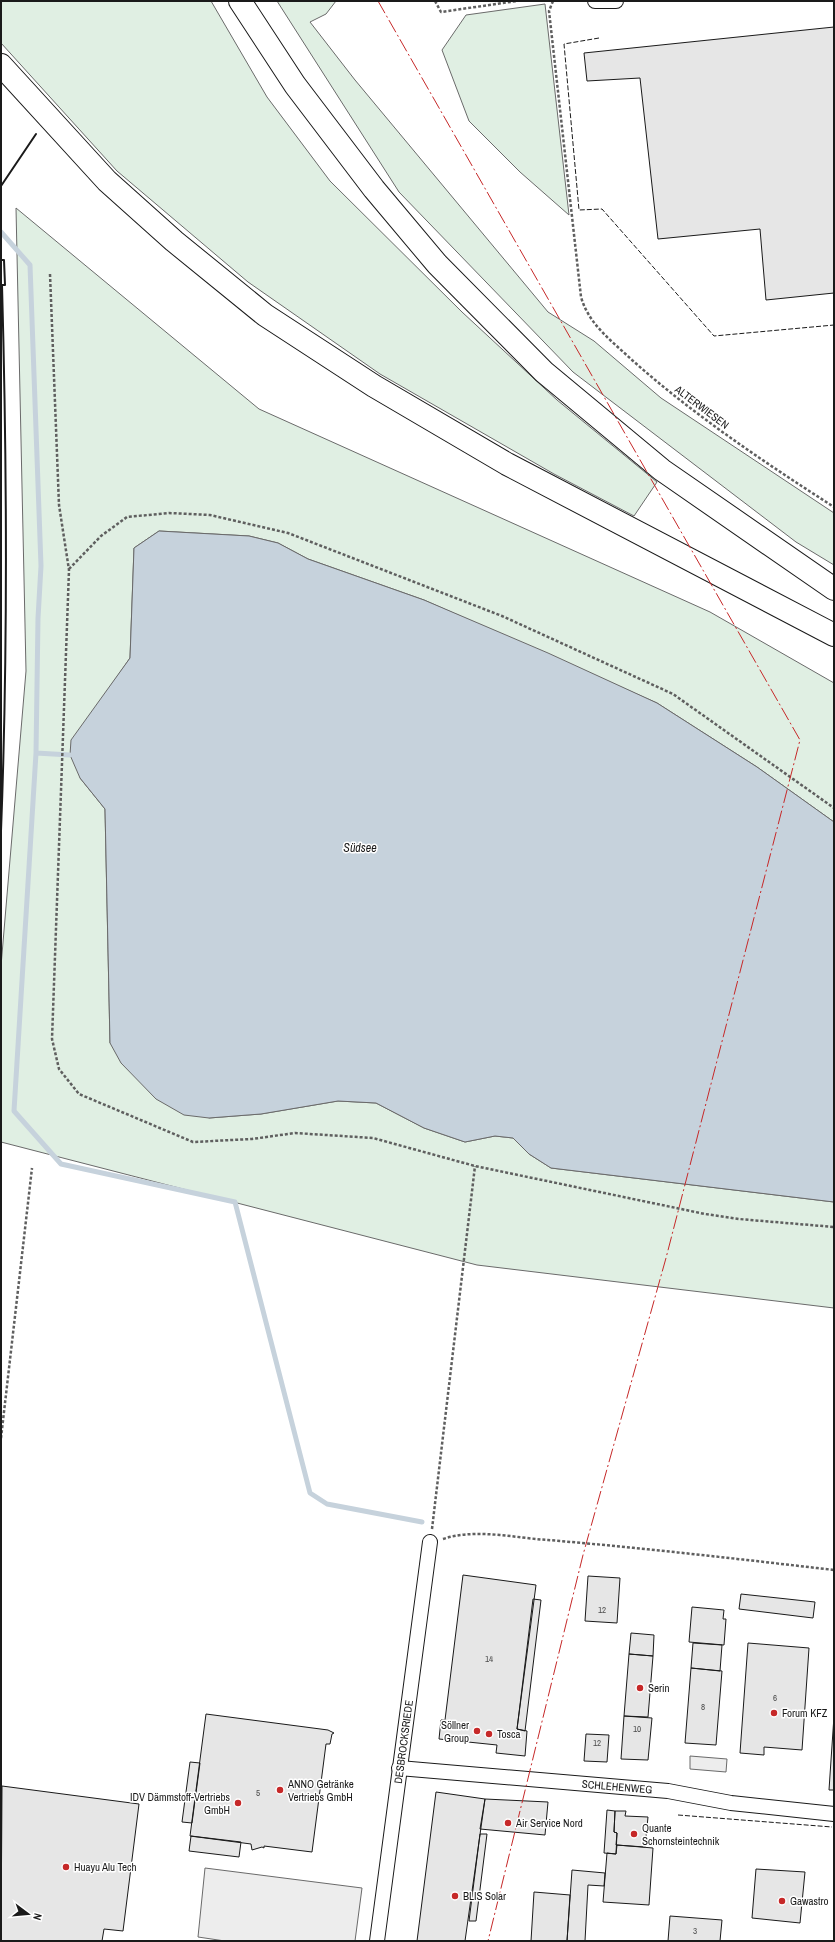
<svg xmlns="http://www.w3.org/2000/svg" width="835" height="1942" viewBox="0 0 835 1942" font-family="'Archivo Narrow',sans-serif">
	<style>
		.green { fill: #e0efe3; stroke: #6a6a6a }
		.parking { fill: #ededed; stroke: #6a6a6a }
		.water { fill: #c6d2dc; stroke: #6a6a6a }
		.lines { fill: none; stroke-linecap: round; stroke-linejoin: round }
		.stream { stroke: #c6d2dc; stroke-width: 5 }
		.building { fill: #e6e6e6; stroke: #1a1a1a }
		.minor-casing { stroke: #1a1a1a; stroke-width: 16 }
		.motorway-casing { stroke: #1a1a1a; stroke-width: 24 }
		.path { stroke: #5f5f5f; stroke-width: 2.5; stroke-dasharray: 3 2; stroke-linecap: butt }
		.minor { stroke: #fff; stroke-width: 14 }
		.motorway { stroke: #fff; stroke-width: 22 }
		.fence { stroke: #1a1a1a; stroke-width: 1; stroke-dasharray: 5 2; stroke-linecap: butt }
		.wall { stroke: #1a1a1a; stroke-width: 2 }
		.power { stroke: #c62828; stroke-width: 1; stroke-dasharray: 14 3 2 3; stroke-linecap: butt }
		.poi-dot { fill: #c62828; stroke: #fff; stroke-width: 1.5 }
		.labels { text-anchor: middle; dominant-baseline: central; stroke-width: 3; stroke-linejoin: round; paint-order: stroke }
		.number-label { font-size: 9px; fill: #4d4d4d }
		.street-label { font-size: 11px; fill: #1a1a1a; stroke: #fff }
		.poi-label { font-size: 11px; fill: #1a1a1a; stroke: #fff; text-anchor: start }
		.water-label { font-size: 12px; font-style: italic; fill: #1a1a1a; stroke: #fff }
	</style>
	<rect width="100%" height="100%" fill="#fff"/>
	<path class="green" d="M 1,1 L 211,1 L 267,97 L 330,181 L 462,312 L 557,400 L 657,482 L 634,516 L 554,474 L 380,374 L 248,282 L 117,171 L 1,43 Z
		M 277,1 L 336,1 L 326,14 L 310,22 L 355,80 L 548,312 L 594,341 L 661,398 L 834,513 L 834,565 L 796,542 L 573,372 L 399,192 Z
		M 545,4 L 569,215 L 520,172 L 469,121 L 442,50 L 466,15 Z
		M 16,208 L 259,409 L 710,612 L 834,683 L 834,822 L 757,767 L 657,703 L 424,600 L 308,559 L 278,543 L 249,536 L 159,531 L 134,548 L 130,658 L 103,697 L 80,778 L 105,809 L 110,1043 L 209,1118 L 261,1114 L 338,1101 L 376,1103 L 424,1128 L 465,1142 L 495,1136 L 513,1138 L 529,1154 L 551,1168 L 834,1202 L 834,1308 L 477,1265 L 1,1142 L 1,966 L 26,671 Z"/>
	<path class="parking" d="M 690,1756 L 727,1759 L 726,1772 L 690,1769 Z
		M 205,1868 L 362,1888 L 355,1941 L 225,1941 L 198,1937 Z"/>
	<path class="water" d="M 159,531 L 249,536 L 278,543 L 308,559 L 424,600 L 548,653 L 657,703 L 757,767 L 834,822 L 834,1202 L 551,1168 L 529,1154 L 513,1138 L 495,1136 L 465,1142 L 424,1128 L 376,1103 L 338,1101 L 261,1114 L 209,1118 L 184,1115 L 156,1099 L 121,1063 L 110,1043 L 105,809 L 80,778 L 70,755 L 71,740 L 130,658 L 134,548 Z"/>
	<g class="lines">
		<path class="stream" d="M 1,232 L 30,265 L 41,566 L 38,618 L 36,753 L 70,755
			M 36,753 L 14,1111 L 61,1164 L 235,1202 L 310,1493 L 327,1504 L 422,1522"/>
	</g>
	<path class="building" d="M 834,27 L 834,293 L 766,300 L 760,229 L 658,239 L 640,78 L 587,81 L 584,53 Z
		M 463,1575 L 536,1585 L 517,1729 L 527,1731 L 525,1756 L 496,1753 L 497,1745 L 439,1739 L 441,1720 L 445,1720 Z
		M 588,1576 L 620,1578 L 617,1623 L 585,1621 Z
		M 741,1594 L 815,1602 L 813,1618 L 739,1609 Z
		M 533,1599 L 541,1600 L 525,1731 L 517,1729 Z
		M 692,1607 L 724,1610 L 723,1619 L 726,1619 L 724,1645 L 689,1642 Z
		M 631,1633 L 654,1635 L 653,1656 L 629,1654 Z
		M 693,1643 L 722,1645 L 720,1671 L 691,1668 Z
		M 748,1643 L 809,1648 L 802,1750 L 764,1747 L 764,1755 L 740,1753 Z
		M 629,1654 L 653,1656 L 648,1717 L 624,1716 Z
		M 691,1668 L 722,1671 L 716,1745 L 685,1743 Z
		M 206,1714 L 328,1730 L 334,1733 L 332,1734 L 330,1744 L 326,1744 L 312,1852 L 264,1846 L 264,1848 L 262,1847 L 252,1850 L 251,1844 L 190,1836 Z
		M 624,1716 L 652,1718 L 648,1760 L 621,1759 Z
		M 834,1716 L 834,1790 L 829,1790 Z
		M 586,1734 L 609,1735 L 607,1762 L 584,1761 Z
		M 190,1762 L 200,1763 L 192,1823 L 182,1822 Z
		M 2,1786 L 139,1804 L 123,1931 L 104,1929 L 102,1941 L 1,1941 Z
		M 436,1792 L 485,1799 L 465,1941 L 417,1941 Z
		M 485,1799 L 548,1802 L 545,1835 L 480,1829 Z
		M 607,1810 L 615,1811 L 614,1832 L 617,1833 L 616,1854 L 604,1853 Z
		M 615,1811 L 626,1811 L 625,1816 L 648,1817 L 645,1847 L 616,1845 L 617,1833 L 614,1832 Z
		M 480,1834 L 487,1834 L 476,1921 L 469,1921 Z
		M 191,1836 L 241,1842 L 239,1857 L 189,1851 Z
		M 617,1845 L 653,1848 L 649,1905 L 603,1902 L 607,1853 L 616,1854 Z
		M 756,1869 L 805,1872 L 800,1923 L 752,1918 Z
		M 572,1870 L 605,1873 L 604,1886 L 588,1885 L 585,1941 L 567,1941 Z
		M 534,1892 L 570,1895 L 567,1941 L 531,1941 Z
		M 670,1916 L 722,1920 L 720,1941 L 668,1941 Z"/>
	<g class="lines">
		<g class="minor-casing">
			<g id="minor">
				<path d="M 595,1 L 616,1"/>
				<path id="s1" d="M 399,1768 L 668,1791 L 731,1803 L 834,1814"/>
				<path id="s2" d="M 377,1941 L 430,1542"/>
			</g>
		</g>
		<g class="motorway-casing">
			<path id="motorway" d="M 240,1 L 295,85 L 374,189 L 437,264 L 544,372 L 662,470 L 834,589
				M 1,65 L 107,181 L 174,241 L 265,315 L 374,386 L 507,464 L 834,635"/>
		</g>
		<path class="path" d="M 435,1 L 441,12 L 517,1
			M 553,1 L 549,11 L 581,297 C 589,325 612,341 632,360 C 695,416 764,462 834,507
			M 50,274 L 59,505 L 69,570 L 52,1039 L 59,1069 L 79,1094 L 193,1142 L 252,1139 L 295,1133 L 373,1138 L 475,1166 L 705,1214 L 739,1219 L 834,1227
			M 69,569 L 101,536 L 127,517 L 169,513 L 210,515 L 288,533 L 502,616 L 673,694 L 834,808
			M 1,1438 L 32,1168
			M 432,1529 L 475,1166
			M 443,1539 C 476,1528 515,1538 548,1540 C 644,1548 739,1559 834,1570"/>
		<use href="#minor" class="minor"/>
		<use href="#motorway" class="motorway"/>
		<path class="fence" d="M 599,38 L 564,44 L 579,210 L 602,209 L 714,336 L 834,325
			M 678,1815 L 832,1827"/>
		<path class="wall" d="M 1,186 L 36,134
			M 1,260 L 4,260 L 5,285 L 2,285 C 7,467 8,649 1,831"/>
		<path class="power" d="M 378,1 L 800,740 L 666,1258 L 583,1555 L 488,1941"/>
	</g>
	<g class="poi-dot">
		<circle cx="640" cy="1688" r="4"/>
		<circle cx="774" cy="1713" r="4"/>
		<circle cx="477" cy="1731" r="4"/>
		<circle cx="489" cy="1734" r="4"/>
		<circle cx="280" cy="1790" r="4"/>
		<circle cx="238" cy="1803" r="4"/>
		<circle cx="508" cy="1823" r="4"/>
		<circle cx="634" cy="1834" r="4"/>
		<circle cx="66" cy="1867" r="4"/>
		<circle cx="455" cy="1896" r="4"/>
		<circle cx="782" cy="1901" r="4"/>
	</g>
	<g class="labels">
		<g class="number-label">
			<text x="602" y="1610">12</text>
			<text x="489" y="1659">14</text>
			<text x="775" y="1698">6</text>
			<text x="703" y="1707">8</text>
			<text x="637" y="1729">10</text>
			<text x="597" y="1743">12</text>
			<text x="258" y="1793">5</text>
			<text x="695" y="1931">3</text>
		</g>
		<g class="street-label">
			<text transform="translate(702 407) rotate(37)">ALTERWIESEN</text>
			<text stroke="none"><textPath href="#s2" startOffset="201">DESBROCKSRIEDE</textPath></text>
			<text stroke="none"><textPath href="#s1" startOffset="219">SCHLEHENWEG</textPath></text>
		</g>
		<g class="poi-label">
			<text x="648" y="1688">Serin</text>
			<text x="782" y="1713">Forum KFZ</text>
			<text x="469" y="1725" text-anchor="end">Söllner<tspan x="469" dy="13">Group</tspan></text>
			<text x="497" y="1734">Tosca</text>
			<text x="288" y="1784">ANNO Getränke<tspan x="288" dy="13">Vertriebs GmbH</tspan></text>
			<text x="230" y="1797" text-anchor="end">IDV Dämmstoff-Vertriebs<tspan x="230" dy="13">GmbH</tspan></text>
			<text x="516" y="1823">Air Service Nord</text>
			<text x="642" y="1828">Quante<tspan x="642" dy="13">Schornsteintechnik</tspan></text>
			<text x="74" y="1867">Huayu Alu Tech</text>
			<text x="463" y="1896">BLIS Solar</text>
			<text x="790" y="1901">Gawastro</text>
		</g>
		<g class="water-label">
			<text x="360" y="848">Südsee</text>
		</g>
	</g>
	<rect width="835" height="1942" fill="none" stroke="#1a1a1a" stroke-width="4"/>
	<g transform="translate(28 1914) rotate(106)" stroke="#ffffff" stroke-width="3" paint-order="stroke">
	<path d="M0-3L7 15L0 10L-7 15Z" fill="#1a1a1a"/>
	<text y="-6" font-size="11" font-weight="bold" text-anchor="middle" fill="#1a1a1a">N</text>
	</g>
</svg>
